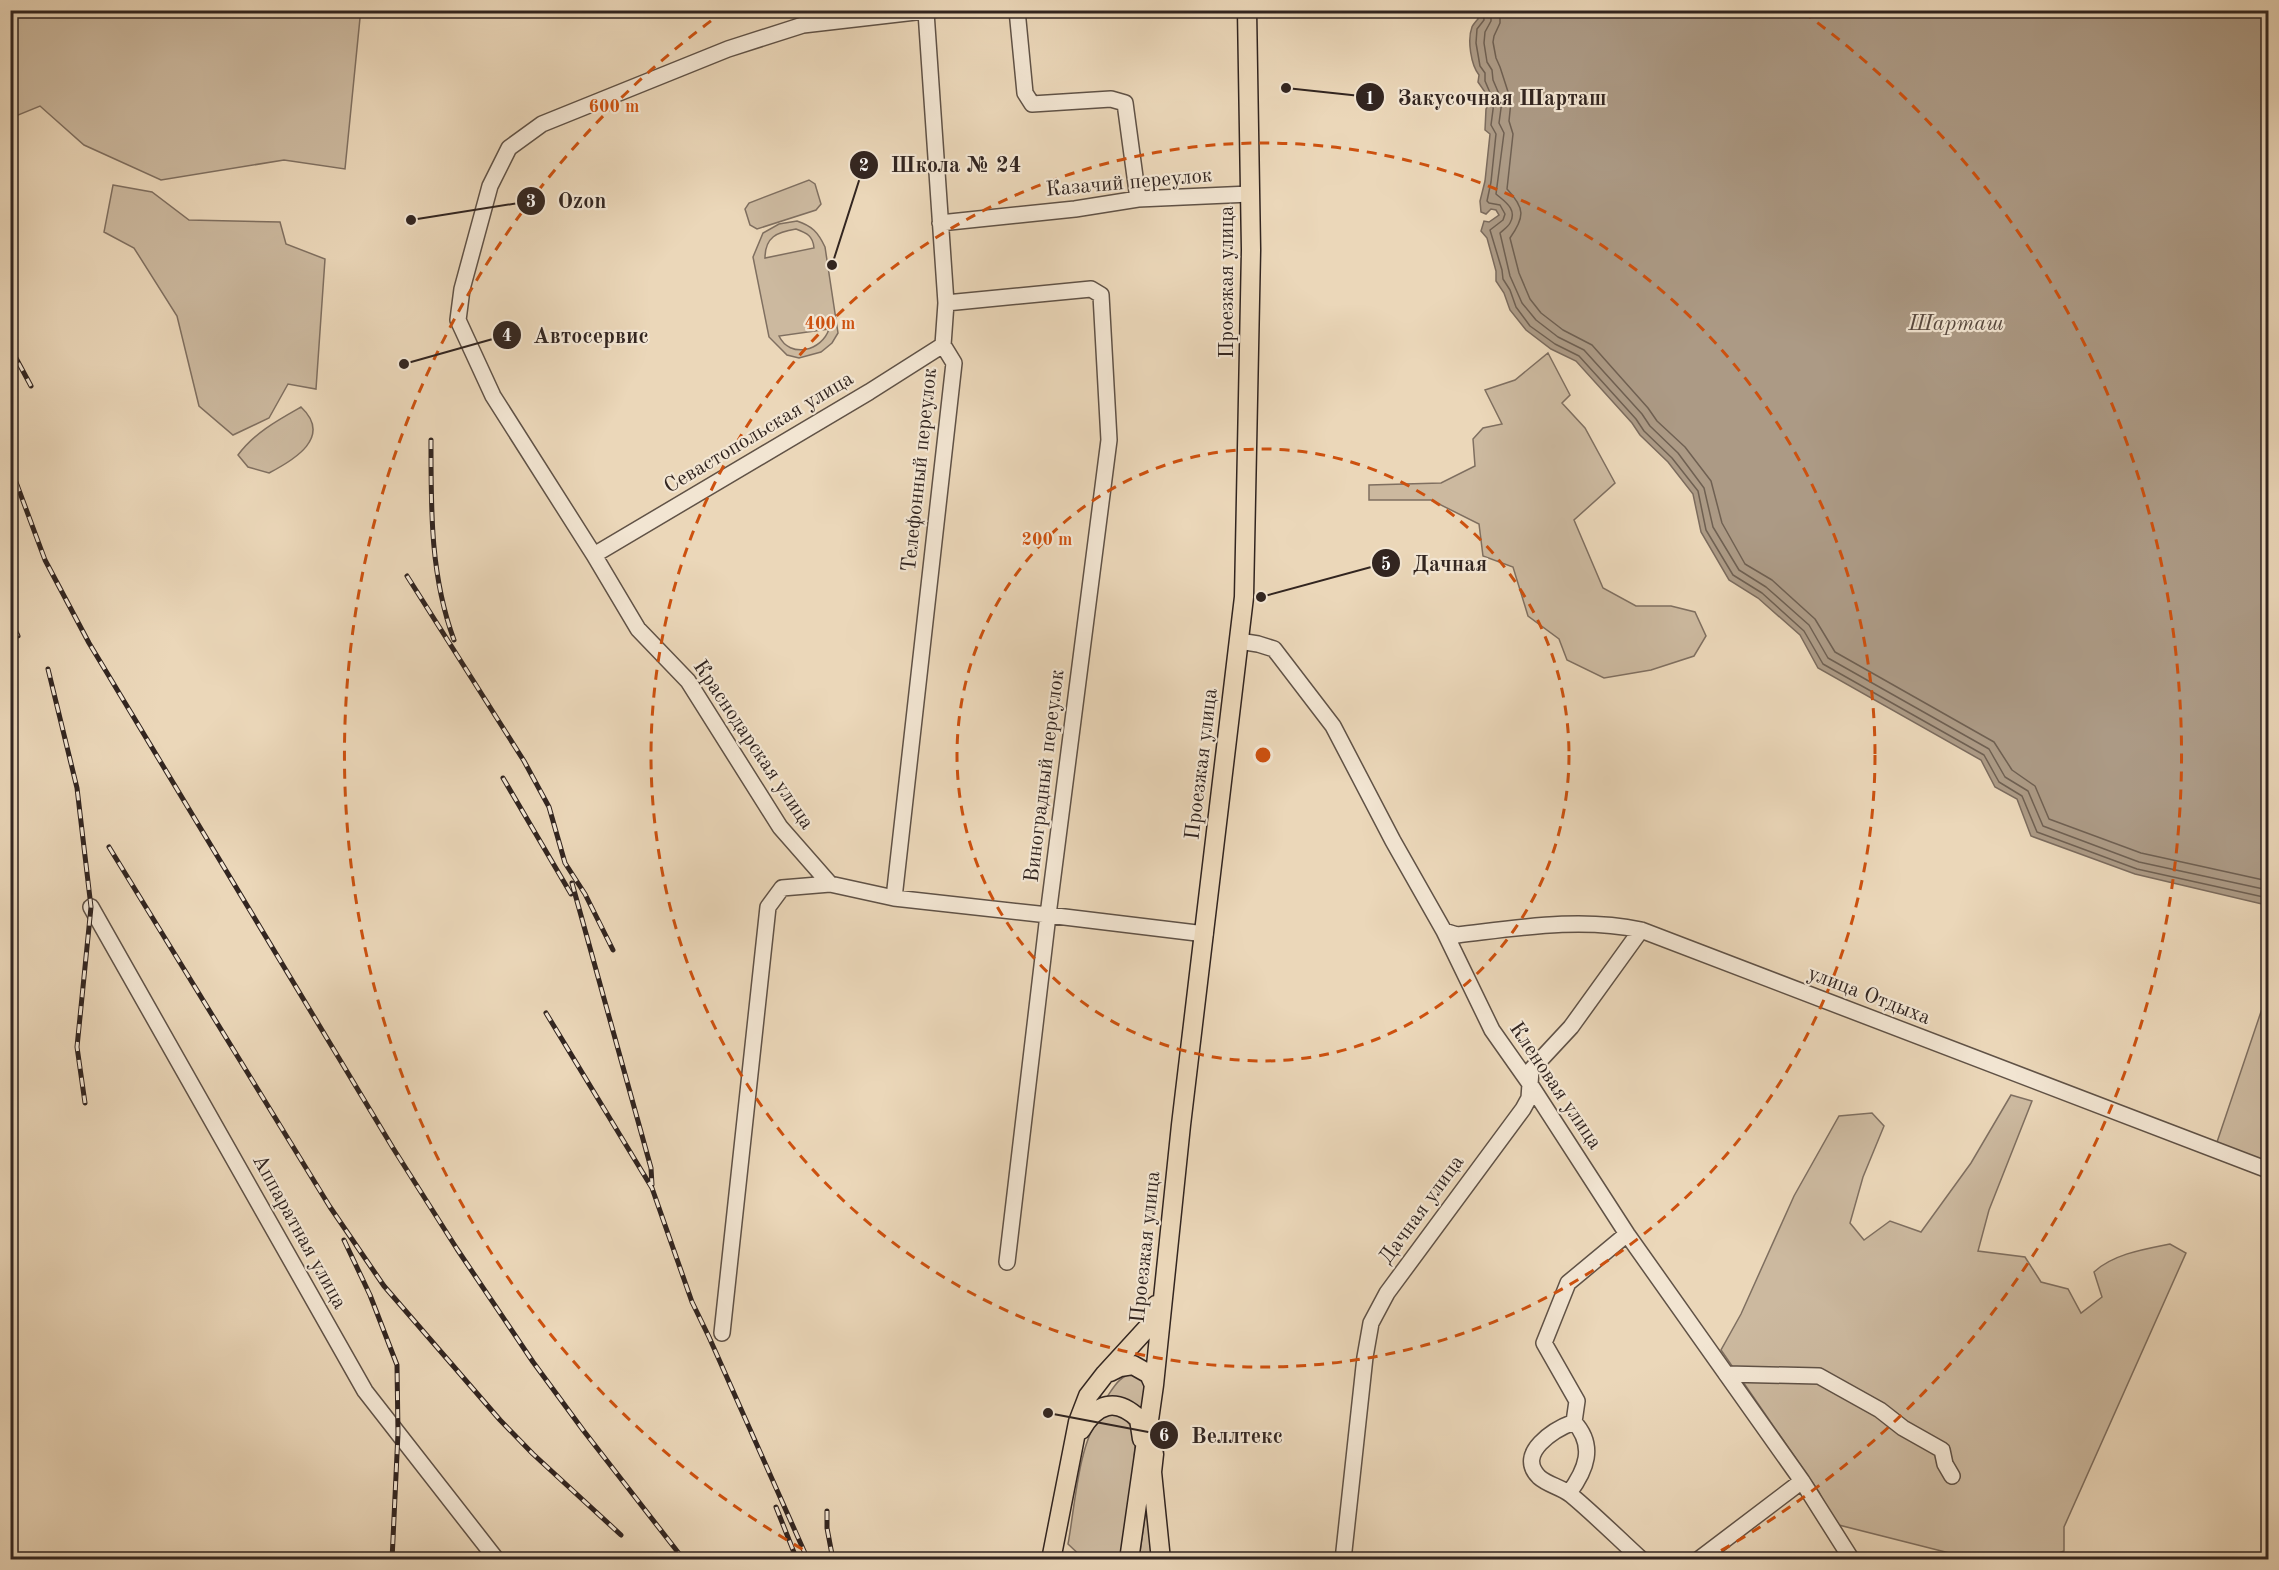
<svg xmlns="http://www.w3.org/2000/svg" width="2279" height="1570" viewBox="0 0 2279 1570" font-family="'Old Standard TT',serif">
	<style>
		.green { fill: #ccb99f; stroke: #7f6f60; stroke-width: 1.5; fill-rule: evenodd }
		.water { fill: #ac9a85; stroke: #7b6b5d; stroke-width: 1.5 }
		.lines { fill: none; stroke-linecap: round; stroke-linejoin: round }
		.shore { stroke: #6f6052; stroke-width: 1.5 }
		.minor-casing { stroke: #605246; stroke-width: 18 }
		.major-casing { stroke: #322520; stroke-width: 21 }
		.minor { stroke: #f2e5d2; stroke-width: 15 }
		.major { stroke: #ebd7b9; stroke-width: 18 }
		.rail-casing { stroke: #322520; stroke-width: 5 }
		.rail { stroke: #f2e5d2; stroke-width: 3; stroke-dasharray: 9; stroke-linecap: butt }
		.ring { fill: none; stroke: #cd510f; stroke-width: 3; stroke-dasharray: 10 8 }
		.labels { text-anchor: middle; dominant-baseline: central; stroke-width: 4.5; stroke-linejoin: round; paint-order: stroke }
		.street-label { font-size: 21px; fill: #322520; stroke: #f2e5d2 }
		.water-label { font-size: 22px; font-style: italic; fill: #57483e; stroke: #f2e5d2 }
		.centre { fill: #cd510f; stroke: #f2e5d2; stroke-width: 3 }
		.ring-label { font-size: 18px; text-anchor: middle; font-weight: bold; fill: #cd510f; stroke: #f2e5d2; stroke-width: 4.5; stroke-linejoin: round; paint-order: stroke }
		.leader { fill: none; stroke: #322520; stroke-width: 2 }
		.callout-dot { fill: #322520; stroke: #f2e5d2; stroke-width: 2 }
		.mark-label { font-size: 18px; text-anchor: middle; font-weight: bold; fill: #fff }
		.callout-label { font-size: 22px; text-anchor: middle; font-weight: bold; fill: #322520; stroke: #f2e5d2; stroke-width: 4.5; stroke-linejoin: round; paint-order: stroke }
	</style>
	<rect width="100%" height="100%" fill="#ebd7b9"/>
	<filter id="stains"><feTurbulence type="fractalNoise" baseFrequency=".00333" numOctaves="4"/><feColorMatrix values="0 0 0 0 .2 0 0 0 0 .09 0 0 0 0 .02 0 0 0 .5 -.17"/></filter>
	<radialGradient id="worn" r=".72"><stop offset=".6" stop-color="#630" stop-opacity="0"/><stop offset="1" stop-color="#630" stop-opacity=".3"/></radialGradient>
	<path class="green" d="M 358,11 L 360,18 L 345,169 L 284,160 L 161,180 L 84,145 L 40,106 L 11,118 L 11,11 Z
		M 809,180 L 815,184 L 821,204 L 816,210 L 757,229 L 750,225 L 745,209 L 749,203 Z
		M 113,185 L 152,192 L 189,220 L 280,222 L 286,244 L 325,259 L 316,389 L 288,384 L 269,418 L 233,435 L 199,406 L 177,316 L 134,248 L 104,232 Z
		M 797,221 C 812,226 818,232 825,247 L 838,333 L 832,343 L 821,352 L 799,358 L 787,355 L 769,337 L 753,257 L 763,233 L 779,224 ZM 796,229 C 807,233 813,236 814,248 L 765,258 C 765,237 777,232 796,229 ZM 829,329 C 822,351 790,359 779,336 Z
		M 1548,353 L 1570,395 L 1562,403 L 1585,428 L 1615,483 L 1574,520 L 1603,588 L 1636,606 L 1671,606 L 1695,612 L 1706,636 L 1694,656 L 1651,670 L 1604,678 L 1567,660 L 1559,639 L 1528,616 L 1513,567 L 1483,556 L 1479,524 L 1431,500 L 1369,500 L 1369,485 L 1441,483 L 1475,466 L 1473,439 L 1483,428 L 1502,424 L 1485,390 L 1515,380 Z
		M 301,407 C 333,437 294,460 269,473 L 248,467 L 238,455 C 254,433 278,420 301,407 Z
		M 2268,991 L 2268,1164 L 2216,1145 Z
		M 2011,1095 L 2032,1101 L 1989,1210 L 1978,1251 L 2025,1257 L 2041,1282 L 2068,1289 L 2081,1313 L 2102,1297 L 2094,1272 C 2113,1254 2145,1249 2170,1244 L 2186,1253 L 2064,1527 L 2064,1551 L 2043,1559 L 1973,1559 L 1835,1524 L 1819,1492 L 1721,1350 L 1741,1314 L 1794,1196 L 1839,1116 L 1872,1113 L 1884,1126 L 1863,1177 L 1850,1223 L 1864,1240 L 1890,1221 L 1921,1232 L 1971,1163 Z
		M 1136,1373 C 1149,1384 1144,1398 1141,1413 L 1107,1397 C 1115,1385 1120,1375 1136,1373 Z
		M 1111,1414 C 1125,1417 1129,1422 1136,1434 L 1126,1559 L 1084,1559 L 1068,1544 C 1075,1507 1078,1445 1100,1416 Z
		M 1147,1502 L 1154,1559 L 1139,1559 Z"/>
	<path class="water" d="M 1477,11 L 2268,11 L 2268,903 L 2262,904 L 2135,874 L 2031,836 L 2017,799 L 1995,787 L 1981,760 L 1818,668 L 1800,635 L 1758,598 L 1729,580 L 1701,532 L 1693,494 L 1668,462 L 1640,435 L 1632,423 L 1576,361 L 1551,349 L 1526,330 L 1510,310 L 1504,293 L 1496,281 L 1496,271 L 1487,238 L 1481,231 L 1484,221 L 1489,222 L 1499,215 L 1496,210 L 1491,209 L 1486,214 L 1481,212 L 1480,201 L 1485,181 L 1490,134 L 1485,130 L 1486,109 L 1489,104 L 1485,92 L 1478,82 L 1479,75 C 1471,65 1467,40 1472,27 C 1472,26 1477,20 1478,19 Z"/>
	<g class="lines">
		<path class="shore" d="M 1483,10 L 1484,20 L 1477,29 L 1476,43 L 1480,66 L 1485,73 L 1485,81 L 1494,102 L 1491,125 L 1496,134 L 1491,182 L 1487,201 L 1489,203 L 1500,205 L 1505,214 L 1503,220 L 1490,230 L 1502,270 L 1503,279 L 1510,290 L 1516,307 L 1530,326 L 1555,344 L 1579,356 L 1636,419 L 1644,431 L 1672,458 L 1698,491 L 1706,530 L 1733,575 L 1762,593 L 1804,631 L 1823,664 L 1984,755 L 1999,782 L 2022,796 L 2037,832 L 2137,869 L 2268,898
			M 1491,10 L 1491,21 L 1485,32 L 1484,43 L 1487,62 L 1492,70 L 1493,80 L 1502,101 L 1499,123 L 1504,133 L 1496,194 C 1504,201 1518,209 1510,223 C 1508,227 1503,230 1500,233 L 1510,276 L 1522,303 L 1536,320 L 1558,337 L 1584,350 L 1642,414 L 1650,426 L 1678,453 L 1704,488 L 1713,527 L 1739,570 L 1766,587 L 1809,625 L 1828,658 L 1989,749 L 2005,777 L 2028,791 L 2043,826 L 2139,862 L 2268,890
			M 1500,10 L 1500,23 L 1494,36 L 1493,42 L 1496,58 L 1500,67 L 1511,101 L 1509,121 L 1513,134 L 1507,189 C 1525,208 1525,217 1510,238 L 1519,273 L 1530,299 L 1541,313 L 1563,330 L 1592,345 L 1648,408 L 1657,421 L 1685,447 L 1711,481 L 1722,523 L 1745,564 L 1772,580 L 1815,619 L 1835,652 L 1994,742 L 2012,770 L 2035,786 L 2049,819 L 2141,853 L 2268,881"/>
		<g class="minor-casing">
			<path id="minor" d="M 1017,10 L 1025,93 L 1032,104 L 1111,99 L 1125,103 L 1138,199
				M 940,223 L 1075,209 L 1138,199 L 1250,194
				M 946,303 L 1091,289 L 1101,295 L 1109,440 L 1048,915 L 1007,1262
				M 594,555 L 869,392 L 943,345
				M 1239,641 L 1258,644 L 1274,649 L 1333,726 L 1393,841 L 1444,931 L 1492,1030 L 1530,1084 L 1627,1234 L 1802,1481 L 1852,1560
				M 830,884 L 894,898 L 1048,915 L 1205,934
				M 894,898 L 954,363 L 943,345 L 946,303 L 926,12
				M 91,907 L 365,1391 L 497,1560
				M 1444,931 L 1457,935 C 1518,928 1580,917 1641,930 L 2268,1170
				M 722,1333 L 768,907 L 782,888 L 830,884 L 780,827 L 688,681 L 638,629 L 594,555 L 493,396 L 458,320 L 462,289 L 490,186 L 509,148 L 542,124 L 728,49 L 803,25 L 933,10
				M 1726,1374 L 1819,1376 L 1880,1410 L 1903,1428 L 1942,1450 L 1945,1464 L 1952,1476
				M 1574,1422 L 1577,1401 L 1544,1343 L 1568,1283 L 1627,1234
				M 1574,1422 C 1555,1429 1515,1453 1539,1477 C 1548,1485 1561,1487 1571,1495 C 1595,1515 1618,1538 1642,1560
				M 1569,1493 C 1586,1470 1596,1446 1574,1422
				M 1343,1560 L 1365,1357 L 1371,1323 L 1387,1293 L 1523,1109 L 1529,1098 L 1531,1070 L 1571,1027 L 1641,930
				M 1698,1560 L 1802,1481"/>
		</g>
		<g class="major-casing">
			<path id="major" d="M 1110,1372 L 1120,1367 L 1133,1365 L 1149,1374 L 1154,1385
				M 1081,1430 C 1096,1403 1116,1397 1139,1419 L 1142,1439
				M 1154,1454 L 1152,1472 L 1161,1560
				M 1051,1560 L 1078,1422 L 1088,1396 L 1105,1374 L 1148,1327 L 1156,1305
				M 1129,1560 L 1154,1385 L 1181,1125 L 1244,597 L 1251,250 L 1247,10"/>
		</g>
		<use href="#minor" class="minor"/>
		<use href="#major" class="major"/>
		<g class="rail-casing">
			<path id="rail" d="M 10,347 L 31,386
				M 431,440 C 431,508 430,575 454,640
				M 10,466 L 45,560 L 89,643 L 393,1148 L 457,1249 L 533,1362 L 583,1430 L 684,1560
				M 407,576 L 524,761 L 549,807 L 565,863 L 585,894 L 613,950
				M 10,618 L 18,636
				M 48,669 L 77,788 L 91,907 L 77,1047 L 85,1103
				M 503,778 L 571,894
				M 109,847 L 330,1207 L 384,1286 L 500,1420 L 533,1454 L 621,1535
				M 572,883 L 651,1168 L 652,1185
				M 546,1013 L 652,1188 L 692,1302 L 709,1337 L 808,1560
				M 344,1240 L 370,1295 L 397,1365 L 398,1433 L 392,1560
				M 776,1507 L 797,1560
				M 827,1511 L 827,1528 L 833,1560"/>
		</g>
		<use href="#rail" class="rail"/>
	</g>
	<g class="ring">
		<circle cx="1263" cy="755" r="306"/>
		<circle cx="1263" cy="755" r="612"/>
		<path d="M818 1558A918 918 0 0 1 723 12M1803 12A918 918 0 0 1 1708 1558"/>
	</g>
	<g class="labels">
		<g class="street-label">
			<text transform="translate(1129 183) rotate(-5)">Казачий переулок</text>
			<text transform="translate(1227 282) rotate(-90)">Проезжая улица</text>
			<text transform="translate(759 433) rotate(-31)">Севастопольская улица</text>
			<text transform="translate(920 470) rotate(-84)">Телефонный переулок</text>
			<text transform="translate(753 745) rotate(56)">Краснодарская улица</text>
			<text transform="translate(1202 764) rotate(-83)">Проезжая улица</text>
			<text transform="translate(1045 776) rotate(-83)">Виноградный переулок</text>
			<text transform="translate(1869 996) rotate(21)">улица Отдыха</text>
			<text transform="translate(1555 1086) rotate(56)">Кленовая улица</text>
			<text transform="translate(1422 1210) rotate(-54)">Дачная улица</text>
			<text transform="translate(299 1232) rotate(61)">Аппаратная улица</text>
			<text transform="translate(1146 1247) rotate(-84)">Проезжая улица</text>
		</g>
		<g class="water-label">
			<text x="1956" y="324">Шарташ</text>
		</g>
	</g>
	<circle cx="1263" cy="755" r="9" class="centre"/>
	<g class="ring-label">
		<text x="614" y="112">600 m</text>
		<text x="830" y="329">400 m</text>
		<text x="1047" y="545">200 m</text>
	</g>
	<path class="leader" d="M1286 88L1370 97M832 265L864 165M411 220L531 201M404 364L507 335M1261 597L1386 563M1048 1413L1164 1435"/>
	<g class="callout-dot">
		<circle cx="1286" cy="88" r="6"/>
		<circle cx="832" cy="265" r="6"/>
		<circle cx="411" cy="220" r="6"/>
		<circle cx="404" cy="364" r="6"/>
		<circle cx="1261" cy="597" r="6"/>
		<circle cx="1048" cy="1413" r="6"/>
		<circle cx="1370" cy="97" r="15"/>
		<circle cx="864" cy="165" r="15"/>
		<circle cx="531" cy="201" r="15"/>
		<circle cx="507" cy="335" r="15"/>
		<circle cx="1386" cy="563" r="15"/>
		<circle cx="1164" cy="1435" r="15"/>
	</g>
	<g class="mark-label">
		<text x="1370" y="104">1</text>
		<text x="864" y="171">2</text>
		<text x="531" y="207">3</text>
		<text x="507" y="341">4</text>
		<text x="1386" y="570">5</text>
		<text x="1164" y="1441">6</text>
	</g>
	<g class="callout-label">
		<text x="1502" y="105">Закусочная Шарташ</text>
		<text x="956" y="172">Школа № 24</text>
		<text x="582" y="208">Ozon</text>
		<text x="591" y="343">Автосервис</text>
		<text x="1450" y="571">Дачная</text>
		<text x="1237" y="1443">Веллтекс</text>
	</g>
	<rect width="2279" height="1570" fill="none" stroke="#ebd7b9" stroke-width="36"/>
	<rect x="12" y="12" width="2255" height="1546" fill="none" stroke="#322520" stroke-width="3"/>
	<rect x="18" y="18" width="2243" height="1534" fill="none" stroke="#322520" stroke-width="1.5"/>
	<rect width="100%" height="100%" filter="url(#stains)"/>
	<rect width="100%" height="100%" fill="url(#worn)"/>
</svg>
